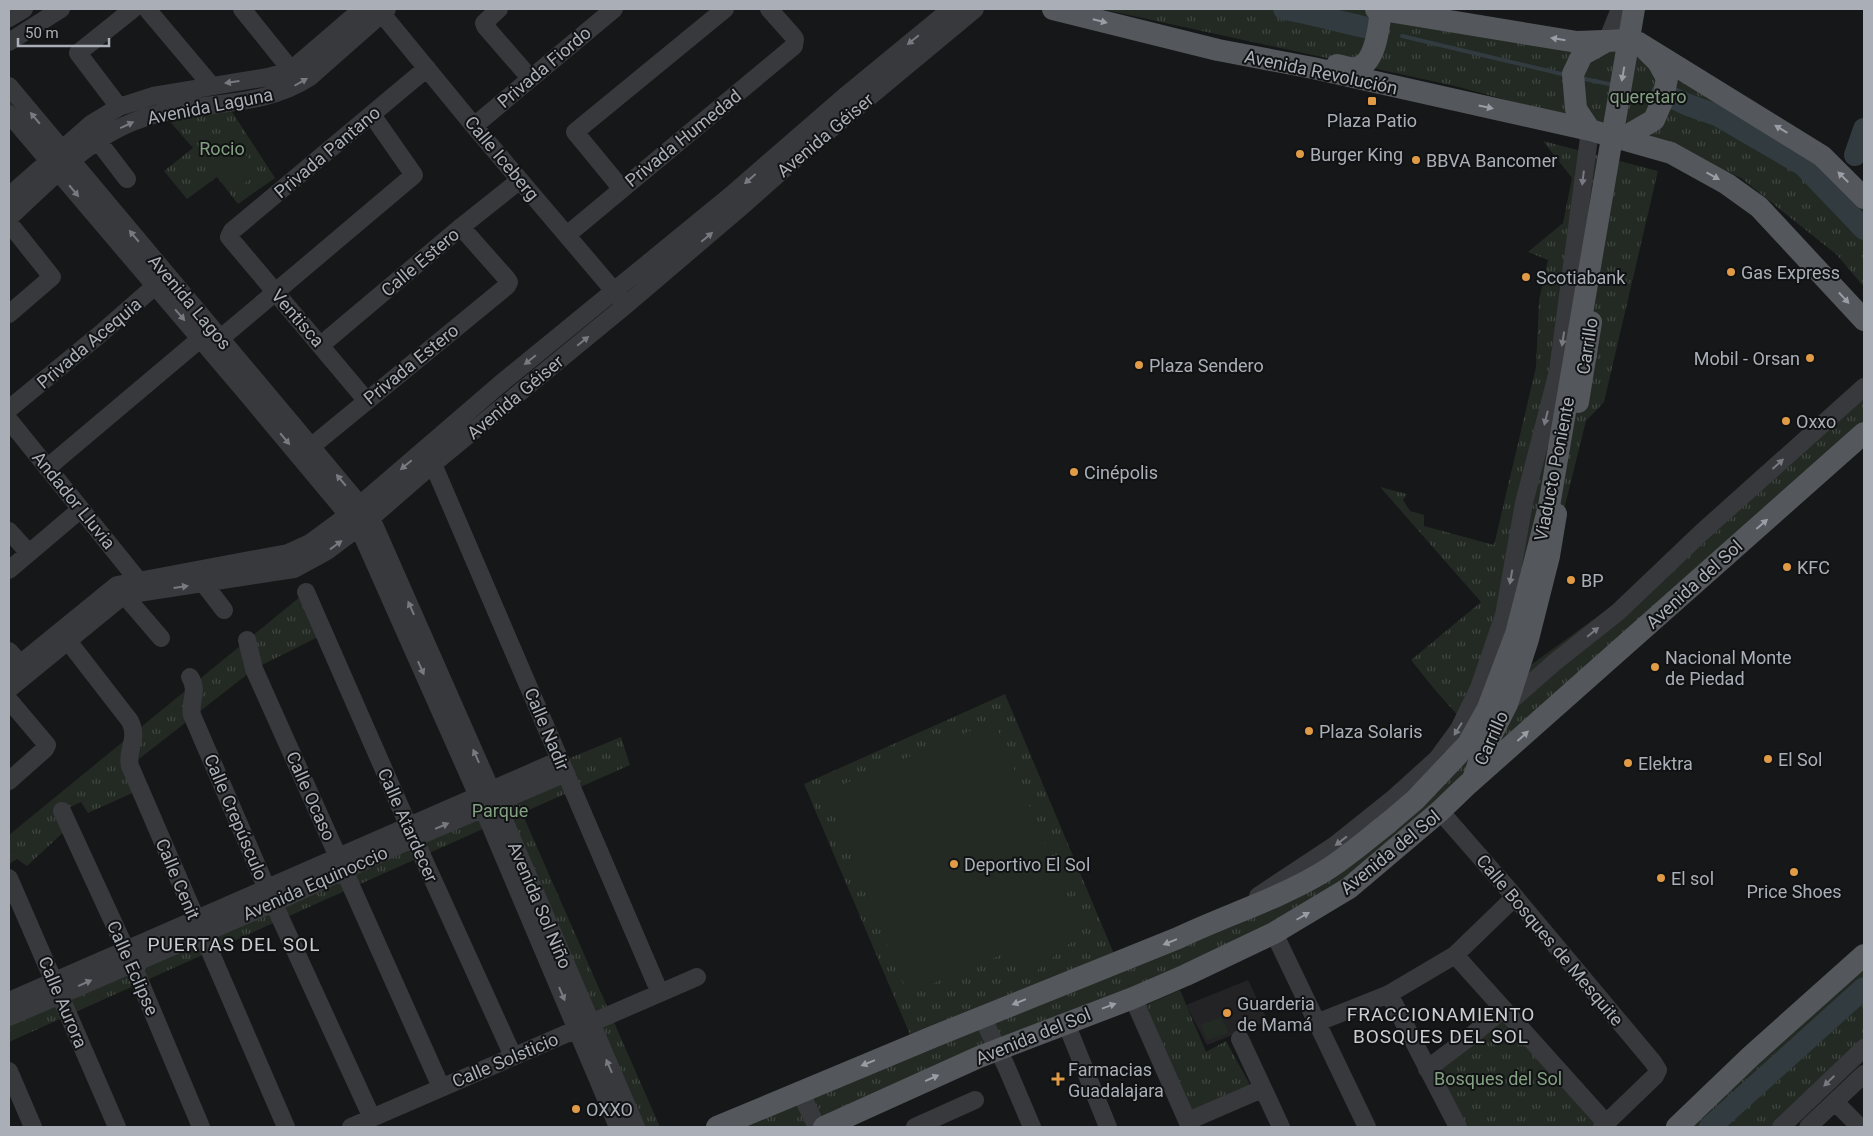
<svg xmlns="http://www.w3.org/2000/svg" width="1873" height="1136" viewBox="0 0 1873 1136" font-family="Roboto,sans-serif">
	<style>
		.built { fill: #232325 }
		.grass { fill: url(#grass-tufts) }
		.garden { fill: #232a23 }
		.lines { fill: none; stroke-linecap: round; stroke-linejoin: round }
		.stream { stroke: #313b40; stroke-width: 4 }
		.river { stroke: #313b40; stroke-width: 22 }
		.minor { stroke: #38393d; stroke-width: 18 }
		.major { stroke: #54575b; stroke-width: 22 }
		.major-bridge { stroke: #54575b; stroke-width: 22 }
		.oneway { fill: #999da5 }
		.oneway2 { fill: #777a80 }
		.poi-dot { fill: #e19b46; stroke: #111213; stroke-width: 2 }
		.labels { text-anchor: middle; dominant-baseline: central; stroke-width: 4; stroke-linejoin: round; paint-order: stroke }
		.street-label { font-size: 18px; fill: #aaafb7; stroke: #111213 }
		.park-label { font-size: 18px; fill: #84a083; stroke: #111213 }
		.poi-label { font-size: 18px; fill: #aaafb7; stroke: #111213; text-anchor: start }
		.neighbourhood-label { font-size: 19px; letter-spacing: 1px; fill: #caced3; stroke: #111213 }
	</style>
	<defs>
		<pattern id="grass-tufts" width="24" height="20" patternUnits="userSpaceOnUse" patternTransform="scale(1.25)"><rect width="24" height="20" fill="#232a23"/><path d="M3 7l-1-3M5 7V3M7 7l1-3M15 17l-1-3M17 17v-4M19 17l1-3" fill="none" stroke="#404641"/></pattern>
	</defs>
	<rect width="100%" height="100%" fill="#161718"/>
	<path class="built" d="M 1248,980 L 1268,1021 L 1207,1045 L 1186,1005 Z"/>
	<path class="grass" d="M 1101,9 L 1396,9 L 1663,58 L 1864,197 L 1864,287 L 1837,255 L 1741,178 L 1666,143 L 1455,86 Z
		M 9,98 L 344,484 L 487,792 L 621,737 L 630,765 L 522,813 L 660,1127 L 617,1127 L 485,828 L 9,1042 L 9,1000 L 478,796 L 359,528 L 9,107 Z
		M 229,107 L 275,178 L 238,204 L 217,177 L 187,199 L 164,171 L 193,148 L 166,117 Z
		M 1543,141 L 1658,171 L 1604,402 L 1586,421 L 1524,670 L 1712,533 L 1864,398 L 1864,424 L 1468,783 L 1288,922 L 1012,1043 L 807,1127 L 741,1127 L 917,1051 L 804,784 L 1005,694 L 1117,961 L 1283,891 L 1395,797 L 1460,718 L 1435,690 L 1411,660 L 1481,602 L 1380,487 L 1407,494 L 1403,500 L 1410,511 L 1424,515 L 1424,526 L 1494,545 L 1536,367 L 1539,300 L 1548,260 L 1528,252 L 1563,223 L 1572,178 Z
		M 306,592 L 324,634 L 254,669 L 130,766 L 139,790 L 88,813 L 81,802 L 62,811 L 69,827 L 27,866 L 17,859 L 9,864 L 9,835 Z
		M 1864,957 L 1864,1048 L 1781,1127 L 1682,1127 Z
		M 1180,990 L 1206,1052 L 1226,1041 L 1254,1092 L 1190,1119 L 1146,1005 Z
		M 1503,1009 L 1602,1127 L 1458,1127 L 1427,1069 Z"/>
	<path class="garden" d="M 227,130 L 259,172 L 237,189 L 205,148 Z
		M 994,721 L 1084,937 L 1070,943 L 1036,971 L 1021,963 L 1015,949 L 908,994 L 825,792 Z
		M 1221,1017 L 1229,1033 L 1207,1040 L 1201,1025 Z"/>
	<g class="lines">
		<path class="stream" d="M 1402,36 L 1566,75
			M 1580,78 L 1614,85"/>
		<path class="river" d="M 1284,9 C 1313,14 1340,22 1369,28
			M 1662,93 L 1688,105 L 1717,115 L 1803,165 L 1864,229
			M 1855,155 L 1864,129
			M 1710,1127 L 1864,988"/>
		<path class="minor" d="M 147,9 L 211,85
			M 242,9 L 291,70
			M 378,9 L 474,126 L 620,298
			M 499,9 L 484,23 L 485,26 L 530,78
			M 9,18 L 24,9
			M 1607,41 L 1620,9
			M 9,42 L 61,9
			M 9,86 L 371,518 L 491,790 L 636,1127
			M 119,107 L 78,53 L 133,9
			M 9,114 L 247,394 L 359,528 L 478,796 L 618,1127
			M 474,126 L 614,9
			M 98,141 L 127,179
			M 621,188 L 575,132 L 725,9
			M 9,196 L 91,124 L 119,107 L 153,96 L 268,77 L 291,70 L 362,9
			M 9,218 C 46,184 89,137 138,120 C 194,99 259,111 310,77 L 387,9
			M 9,223 L 52,277 L 9,314
			M 567,235 L 794,46 L 795,39 L 793,36 L 769,9
			M 221,338 L 414,175 L 372,115
			M 321,345 L 461,227 L 520,180
			M 366,400 L 229,237 L 232,231 L 427,68
			M 9,409 L 99,335 L 163,279
			M 9,420 L 138,580
			M 312,446 L 507,286 L 509,282 L 507,279 L 461,227
			M 433,464 L 660,993
			M 47,468 L 200,339
			M 9,531 L 29,553
			M 9,570 L 81,509
			M 204,584 L 224,610
			M 306,592 L 409,827 L 513,1056
			M 125,596 L 161,638
			M 247,640 L 254,669 L 441,1087
			M 68,641 L 130,721 C 139,740 126,749 130,766 L 286,1127
			M 9,651 L 28,673
			M 9,673 L 117,585 L 288,553 L 310,543 L 348,515 L 499,385 L 730,196 L 844,97 L 951,9
			M 190,677 C 199,691 189,702 192,715 L 267,889 L 372,1118
			M 9,689 L 119,599 L 138,593 L 294,569 L 327,551 L 371,518 L 433,464 L 626,305 L 740,208 L 803,152 L 975,9
			M 9,700 L 47,745 L 45,749 L 9,781
			M 1507,704 L 1555,662 L 1618,612 L 1702,532 L 1864,387
			M 62,811 L 132,963 L 201,1127
			M 1440,811 L 1515,897 L 1653,1062 L 1658,1070 L 1655,1076 L 1602,1127
			M 9,878 L 117,1127
			M 1258,896 L 1335,845 L 1395,797 L 1437,759 L 1459,729 L 1479,688 L 1504,615 L 1524,503 L 1558,371 L 1590,130
			M 1274,933 L 1367,1127
			M 1455,955 L 1606,1123
			M 1389,994 L 1458,1127
			M 1133,998 L 1190,1127
			M 9,1001 L 560,760
			M 9,1017 L 274,903 L 414,838 L 566,773
			M 982,1017 L 1006,1066 L 1032,1127
			M 1066,1023 L 1108,1127
			M 1316,1023 L 1389,994 L 1455,955 L 1515,897
			M 1240,1039 L 1281,1127
			M 1427,1069 L 1471,1036 L 1503,1009
			M 9,1071 L 33,1127
			M 800,1092 L 817,1127
			M 1835,1102 L 1860,1127
			M 1188,1121 L 1262,1089
			M 351,1127 L 697,977
			M 915,1127 L 975,1100
			M 1781,1127 L 1864,1048
			M 1808,1127 L 1864,1074"/>
		<path class="major" d="M 1053,9 L 1218,50 L 1313,68 L 1590,130 L 1671,153 L 1727,184 L 1759,207 L 1864,320
			M 1376,9 L 1577,42 L 1603,41
			M 1639,43 L 1822,156 L 1864,198
			M 1337,65 C 1343,66 1350,69 1356,68 C 1376,64 1379,26 1381,10
			M 1590,130 L 1576,109 L 1573,74 L 1582,55 L 1607,41 L 1626,40 L 1639,43 L 1658,62 L 1667,78 L 1663,99 L 1654,120 L 1621,139
			M 1578,402 L 1591,322
			M 1474,776 L 1484,749 L 1507,704 L 1528,639 L 1549,556 L 1556,514
			M 717,1127 L 935,1036 L 1178,938 C 1224,916 1273,901 1318,875 C 1343,861 1365,841 1388,823
			M 824,1127 L 979,1057 L 1133,998 L 1186,975 L 1274,933 L 1349,888 L 1440,811 L 1466,786 L 1864,433
			M 1677,1127 L 1751,1056 L 1864,955"/>
		<path class="major-bridge" d="M 1388,823 L 1415,800 L 1468,744 L 1488,708 L 1516,634 L 1549,506 L 1634,9"/>
	</g>
	<defs><path id="oneway-solid" d="M-6-.8H1V-3.2L6.5 0L1 3.2V.8H-6Z" transform="scale(1.25)"/></defs>
	<g class="oneway">
		<use href="#oneway-solid" transform="translate(1100 21) rotate(14)"/>
		<use href="#oneway-solid" transform="translate(1558 39) rotate(-171)"/>
		<use href="#oneway-solid" transform="translate(1623 74) rotate(100)"/>
		<use href="#oneway-solid" transform="translate(1486 107) rotate(12)"/>
		<use href="#oneway-solid" transform="translate(1781 129) rotate(-149)"/>
		<use href="#oneway-solid" transform="translate(1713 176) rotate(29)"/>
		<use href="#oneway-solid" transform="translate(1843 177) rotate(-135)"/>
		<use href="#oneway-solid" transform="translate(1844 298) rotate(47)"/>
		<use href="#oneway-solid" transform="translate(1762 524) rotate(-41)"/>
		<use href="#oneway-solid" transform="translate(1523 736) rotate(-42)"/>
		<use href="#oneway-solid" transform="translate(1303 916) rotate(-30)"/>
		<use href="#oneway-solid" transform="translate(1170 942) rotate(158)"/>
		<use href="#oneway-solid" transform="translate(1019 1002) rotate(158)"/>
		<use href="#oneway-solid" transform="translate(1109 1006) rotate(-20)"/>
		<use href="#oneway-solid" transform="translate(868 1063) rotate(158)"/>
		<use href="#oneway-solid" transform="translate(932 1078) rotate(-24)"/>
	</g>
	<g class="oneway2">
		<use href="#oneway-solid" transform="translate(913 40) rotate(141)"/>
		<use href="#oneway-solid" transform="translate(232 82) rotate(172)"/>
		<use href="#oneway-solid" transform="translate(301 82) rotate(-30)"/>
		<use href="#oneway-solid" transform="translate(35 118) rotate(-130)"/>
		<use href="#oneway-solid" transform="translate(127 125) rotate(-25)"/>
		<use href="#oneway-solid" transform="translate(1583 178) rotate(97)"/>
		<use href="#oneway-solid" transform="translate(750 179) rotate(139)"/>
		<use href="#oneway-solid" transform="translate(74 191) rotate(50)"/>
		<use href="#oneway-solid" transform="translate(134 236) rotate(-130)"/>
		<use href="#oneway-solid" transform="translate(707 237) rotate(-40)"/>
		<use href="#oneway-solid" transform="translate(180 315) rotate(49)"/>
		<use href="#oneway-solid" transform="translate(1563 339) rotate(99)"/>
		<use href="#oneway-solid" transform="translate(583 341) rotate(-39)"/>
		<use href="#oneway-solid" transform="translate(530 360) rotate(141)"/>
		<use href="#oneway-solid" transform="translate(1546 418) rotate(104)"/>
		<use href="#oneway-solid" transform="translate(285 439) rotate(50)"/>
		<use href="#oneway-solid" transform="translate(1778 464) rotate(-42)"/>
		<use href="#oneway-solid" transform="translate(406 465) rotate(140)"/>
		<use href="#oneway-solid" transform="translate(341 480) rotate(-130)"/>
		<use href="#oneway-solid" transform="translate(336 545) rotate(-36)"/>
		<use href="#oneway-solid" transform="translate(1511 577) rotate(100)"/>
		<use href="#oneway-solid" transform="translate(181 587) rotate(-8)"/>
		<use href="#oneway-solid" transform="translate(411 608) rotate(-114)"/>
		<use href="#oneway-solid" transform="translate(1593 632) rotate(-39)"/>
		<use href="#oneway-solid" transform="translate(421 668) rotate(66)"/>
		<use href="#oneway-solid" transform="translate(1458 729) rotate(122)"/>
		<use href="#oneway-solid" transform="translate(476 756) rotate(-114)"/>
		<use href="#oneway-solid" transform="translate(442 826) rotate(-23)"/>
		<use href="#oneway-solid" transform="translate(1341 841) rotate(142)"/>
		<use href="#oneway-solid" transform="translate(85 983) rotate(-24)"/>
		<use href="#oneway-solid" transform="translate(562 994) rotate(67)"/>
		<use href="#oneway-solid" transform="translate(609 1066) rotate(-113)"/>
		<use href="#oneway-solid" transform="translate(1829 1081) rotate(136)"/>
	</g>
	<g class="poi-dot">
		<rect x="1367" y="96" width="10" height="10" rx="2.5"/>
		<circle cx="1300" cy="154" r="5"/>
		<circle cx="1416" cy="160" r="5"/>
		<circle cx="1731" cy="272" r="5"/>
		<circle cx="1526" cy="277" r="5"/>
		<circle cx="1810" cy="358" r="5"/>
		<circle cx="1139" cy="365" r="5"/>
		<circle cx="1786" cy="421" r="5"/>
		<circle cx="1074" cy="472" r="5"/>
		<circle cx="1787" cy="567" r="5"/>
		<circle cx="1571" cy="580" r="5"/>
		<circle cx="1655" cy="667" r="5"/>
		<circle cx="1309" cy="731" r="5"/>
		<circle cx="1768" cy="759" r="5"/>
		<circle cx="1628" cy="763" r="5"/>
		<circle cx="954" cy="864" r="5"/>
		<circle cx="1794" cy="872" r="5"/>
		<circle cx="1661" cy="878" r="5"/>
		<circle cx="1227" cy="1013" r="5"/>
		<path d="M1055.5 1071.5h5v5h5v5h-5v5h-5v-5h-5v-5h5z"/>
		<circle cx="576" cy="1109" r="5"/>
	</g>
	<g class="labels">
		<g class="street-label">
			<text transform="translate(544 67) rotate(-40)">Privada Fiordo</text>
			<text transform="translate(1321 72) rotate(12)">Avenida Revolución</text>
			<text transform="translate(210 106) rotate(-11)">Avenida Laguna</text>
			<text transform="translate(825 135) rotate(-40)">Avenida Géiser</text>
			<text transform="translate(683 138) rotate(-39)">Privada Humedad</text>
			<text transform="translate(327 152) rotate(-40)">Privada Pantano</text>
			<text transform="translate(502 158) rotate(50)">Calle Iceberg</text>
			<text transform="translate(420 262) rotate(-40)">Calle Estero</text>
			<text transform="translate(190 302) rotate(50)">Avenida Lagos</text>
			<text transform="translate(298 318) rotate(49)">Ventisca</text>
			<text transform="translate(89 343) rotate(-40)">Privada Acequia</text>
			<text transform="translate(1587 346) rotate(-81)">Carrillo</text>
			<text transform="translate(411 364) rotate(-39)">Privada Estero</text>
			<text transform="translate(515 397) rotate(-40)">Avenida Géiser</text>
			<text transform="translate(1554 469) rotate(-79)">Viaducto Poniente</text>
			<text transform="translate(74 500) rotate(51)">Andador Lluvia</text>
			<text transform="translate(1694 584) rotate(-42)">Avenida del Sol</text>
			<text transform="translate(547 729) rotate(67)">Calle Nadir</text>
			<text transform="translate(1491 738) rotate(-66)">Carrillo</text>
			<text transform="translate(311 796) rotate(66)">Calle Ocaso</text>
			<text transform="translate(236 817) rotate(67)">Calle Crepúsculo</text>
			<text transform="translate(408 825) rotate(66)">Calle Atardecer</text>
			<text transform="translate(1390 852) rotate(-39)">Avenida del Sol</text>
			<text transform="translate(178 879) rotate(67)">Calle Cenit</text>
			<text transform="translate(315 883) rotate(-24)">Avenida Equinoccio</text>
			<text transform="translate(540 905) rotate(67)">Avenida Sol Niño</text>
			<text transform="translate(1550 940) rotate(50)">Calle Bosques de Mesquite</text>
			<text transform="translate(133 968) rotate(66)">Calle Eclipse</text>
			<text transform="translate(63 1002) rotate(67)">Calle Aurora</text>
			<text transform="translate(1033 1036) rotate(-22)">Avenida del Sol</text>
			<text transform="translate(505 1060) rotate(-23)">Calle Solsticio</text>
		</g>
		<g class="park-label">
			<text x="1648" y="96">queretaro</text>
			<text x="222" y="148">Rocio</text>
			<text x="500" y="810">Parque</text>
			<text x="1498" y="1078">Bosques del Sol</text>
		</g>
		<g class="poi-label">
			<text x="1372" y="120" text-anchor="middle">Plaza Patio</text>
			<text x="1310" y="154">Burger King</text>
			<text x="1426" y="160">BBVA Bancomer</text>
			<text x="1741" y="272">Gas Express</text>
			<text x="1536" y="277">Scotiabank</text>
			<text x="1800" y="358" text-anchor="end">Mobil - Orsan</text>
			<text x="1149" y="365">Plaza Sendero</text>
			<text x="1796" y="421">Oxxo</text>
			<text x="1084" y="472">Cinépolis</text>
			<text x="1797" y="567">KFC</text>
			<text x="1581" y="580">BP</text>
			<text x="1665" y="657">Nacional Monte<tspan x="1665" dy="21">de Piedad</tspan></text>
			<text x="1319" y="731">Plaza Solaris</text>
			<text x="1778" y="759">El Sol</text>
			<text x="1638" y="763">Elektra</text>
			<text x="964" y="864">Deportivo El Sol</text>
			<text x="1671" y="878">El sol</text>
			<text x="1794" y="891" text-anchor="middle">Price Shoes</text>
			<text x="1237" y="1003">Guarderia<tspan x="1237" dy="21">de Mamá</tspan></text>
			<text x="1068" y="1069">Farmacias<tspan x="1068" dy="21">Guadalajara</tspan></text>
			<text x="586" y="1109">OXXO</text>
		</g>
		<g class="neighbourhood-label">
			<text x="234" y="944">PUERTAS DEL SOL</text>
			<text x="1441" y="1014">FRACCIONAMIENTO<tspan x="1441" dy="22">BOSQUES DEL SOL</tspan></text>
		</g>
	</g>
	<rect width="1873" height="1136" fill="none" stroke="#aaafb7" stroke-width="20"/>
	<path d="M18 38v8h91v-8" fill="none" stroke="#aaafb7" stroke-width="2.5"/>
	<text x="25" y="38" font-size="15" fill="#aaafb7" stroke="#111213" stroke-width="4" paint-order="stroke">50 m</text>
</svg>
